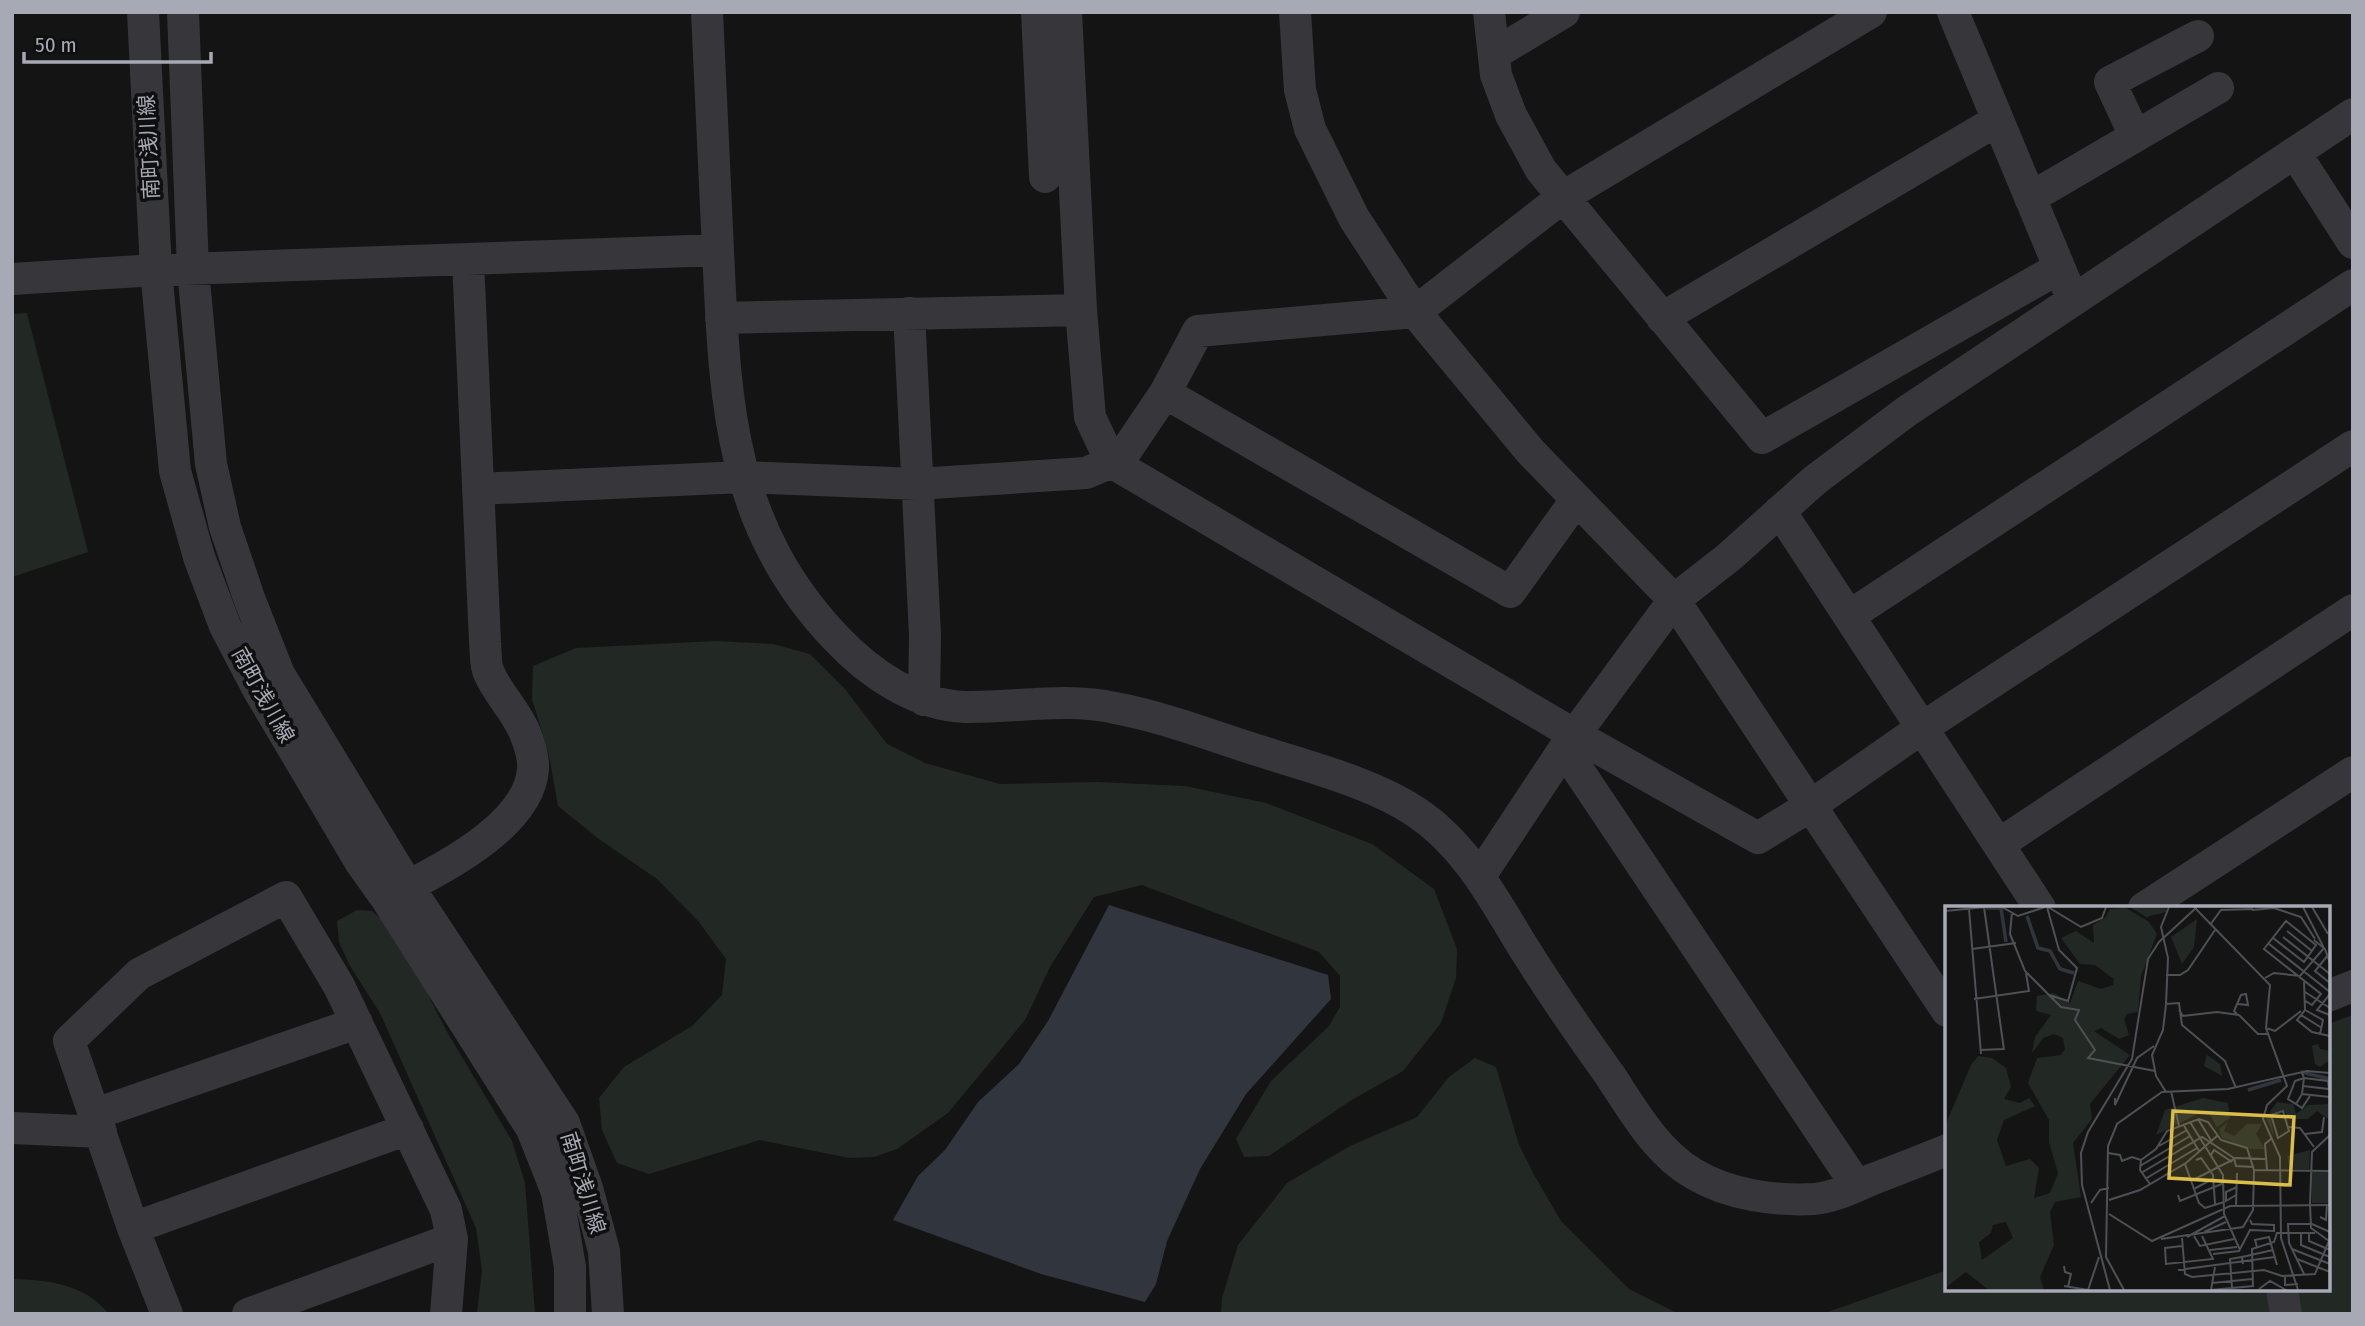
<svg xmlns="http://www.w3.org/2000/svg" width="2365" height="1326" viewBox="0 0 2365 1326" font-family="'Fira Sans Condensed','Noto Sans JP',sans-serif">
	<style>
		.green { fill: #222924 }
		.water { fill: #31363e }
		.lines { fill: none; stroke-linecap: round; stroke-linejoin: round }
		.minor { stroke: #37373b; stroke-width: 32 }
		.labels { text-anchor: middle; dominant-baseline: central; stroke-width: 7; stroke-linejoin: round; paint-order: stroke }
		.street-label { font-size: 21px; fill: #a7a9b4; stroke: #0f0f10 }
		.inset-river { fill: none; stroke: #31363e; stroke-width: 3.5 }
		.inset-road { fill: none; stroke: #4f5055; stroke-width: 2 }
		.view { fill: #dabe47; fill-opacity: 0.15; stroke: #dabe47; stroke-width: 3.5 }
		.inset-edge { fill: none; stroke: #a7a9b4; stroke-width: 3.5 }
	</style>
	<rect width="100%" height="100%" fill="#141415"/>
	<path class="green" d="M 27,313 L 88,552 L 12,577 L 12,314 Z
		M 716,641 L 773,644 L 810,654 L 845,689 L 887,744 L 925,763 L 1000,784 L 1097,782 L 1185,786 L 1266,803 L 1372,844 L 1434,889 L 1457,949 L 1456,978 L 1441,1023 L 1403,1071 L 1350,1101 L 1269,1156 L 1244,1157 L 1236,1139 L 1271,1081 L 1329,1026 L 1340,1007 L 1340,976 L 1319,952 L 1142,885 L 1094,897 L 1050,967 L 1025,1020 L 948,1113 L 897,1149 L 874,1157 L 849,1158 L 760,1140 L 649,1174 L 617,1163 L 602,1130 L 599,1098 L 624,1067 L 692,1026 L 722,995 L 726,959 L 699,922 L 657,879 L 599,839 L 558,806 L 549,755 L 532,699 L 533,666 L 576,648 Z
		M 357,910 L 372,911 L 398,935 L 446,1030 L 512,1141 L 525,1183 L 535,1314 L 477,1314 L 482,1270 L 476,1228 L 380,1013 L 350,966 L 339,942 L 337,921 Z
		M 2353,1015 L 2353,1314 L 1822,1314 L 1947,1270 L 1947,1289 L 2328,1289 L 2328,1024 Z
		M 1475,1058 L 1496,1067 L 1519,1145 L 1533,1173 L 1561,1221 L 1629,1289 L 1679,1314 L 1221,1314 L 1222,1298 L 1238,1245 L 1287,1183 L 1350,1146 L 1417,1117 L 1449,1077 Z
		M 12,1279 C 49,1280 85,1284 109,1314 L 12,1314 Z"/>
	<path class="water" d="M 1109,905 L 1328,975 L 1331,999 L 1246,1094 L 1200,1169 L 1167,1241 L 1156,1284 L 1145,1302 L 1041,1274 L 893,1220 L 918,1176 L 945,1150 L 978,1102 L 1019,1064 L 1048,1021 Z"/>
	<g class="lines">
		<path class="minor" d="M 143,12 L 156,270 L 175,471 L 199,557 L 225,626 L 258,689 L 361,863 L 386,898 L 532,1129 L 557,1192 L 570,1267 L 570,1314
			M 183,12 L 193,269 L 211,464 L 225,527 L 249,598 L 279,674 L 408,886 L 564,1123 L 587,1188 L 604,1251 L 608,1314
			M 1037,12 L 1045,177
			M 1066,12 L 1081,310
			M 1295,12 L 1300,90 L 1310,129 L 1354,218 L 1415,312 L 1530,451 L 1674,600 L 1947,1011
			M 1489,12 L 1496,75 L 1511,115 L 1541,170 L 1762,438 L 2059,268
			M 1953,12 L 2067,286
			M 1494,54 L 1564,12
			M 2135,136 L 2110,82 L 2198,36
			M 2295,153 L 2353,243
			M 2030,198 L 2218,88
			M 718,250 C 725,398 727,523 836,638 C 869,673 915,705 965,707 C 1015,708 1066,697 1115,708 C 1164,717 1212,736 1260,751 C 1309,767 1373,783 1416,812 C 1464,844 1491,894 1520,942 C 1548,987 1578,1031 1609,1074 C 1633,1110 1656,1152 1694,1174 C 1729,1195 1775,1201 1814,1199 C 1835,1197 1854,1187 1873,1179 C 1897,1170 1922,1160 1947,1150
			M 12,279 L 156,270 L 718,250 L 707,12
			M 909,313 L 925,635 L 924,700
			M 721,318 L 1081,310 L 1090,417 L 1111,462 L 1575,735 L 1758,838 L 1810,806 L 1922,728 L 2353,446
			M 1662,318 L 1998,120
			M 1165,393 L 1510,592 L 1576,500
			M 478,489 L 743,477 L 917,484 L 1086,473 L 1121,458 L 1165,393 L 1198,331 L 1415,312 L 1563,197 L 1871,12
			M 1780,511 L 2040,908
			M 1849,616 L 2353,285
			M 1564,749 L 1857,1186
			M 1999,844 L 2353,610
			M 1480,876 L 1564,749 L 1674,600 L 1729,557 L 1815,480 L 1907,411 L 2353,114
			M 390,896 C 436,871 529,828 533,769 C 534,758 529,743 525,733 C 516,711 498,694 489,673 C 485,665 486,651 485,642 L 468,260
			M 2144,908 L 2353,772
			M 2328,996 L 2353,986
			M 95,1114 L 357,1023
			M 12,1128 L 101,1132
			M 133,1228 L 408,1129
			M 2282,1289 L 2286,1314
			M 167,1314 L 133,1228 L 69,1041 L 139,974 L 286,897 L 339,986 L 446,1210 L 452,1239 L 446,1314
			M 248,1314 L 452,1239"/>
	</g>
	<g class="labels">
		<g class="street-label">
			<text transform="translate(149 147) rotate(-93)">南町浅川線</text>
			<text transform="translate(263 695) rotate(61)">南町浅川線</text>
			<text transform="translate(583 1183) rotate(73)">南町浅川線</text>
		</g>
	</g>
	<g transform="translate(1945 906)">
		<rect width="385" height="385" fill="#141415"/>
		<path d="M 185,1 L 222,1 L 221,6 L 201,11 ZM 181,2 L 204,16 L 212,28 L 196,70 L 193,106 L 182,108 L 179,113 L 184,129 L 174,133 L 156,122 L 149,125 L 185,149 L 145,198 L 147,213 L 128,237 L 136,291 L 110,296 L 105,306 L 109,339 L 95,371 L 99,384 L 44,384 L 21,366 L 0,382 L 0,220 L 26,159 L 33,150 L 47,152 L 61,162 L 66,181 L 59,193 L 75,197 L 84,192 L 90,200 L 59,214 L 52,234 L 61,260 L 85,253 L 94,262 L 89,292 L 105,287 L 113,267 L 104,236 L 104,214 L 83,177 L 92,152 L 116,149 L 120,143 L 118,132 L 109,128 L 98,132 L 87,147 L 90,131 L 106,109 L 91,105 L 92,90 L 109,87 L 125,97 L 133,75 L 156,83 L 168,79 L 169,73 L 150,59 L 135,58 L 116,32 L 131,25 L 149,37 L 148,19 L 161,11 L 165,3 ZM 61,316 L 68,332 L 37,354 L 34,336 L 46,327 L 48,319 ZM 252,13 L 249,41 L 237,58 L 226,31 ZM 373,138 L 375,143 L 385,145 L 385,154 L 375,161 L 370,158 L 367,140 ZM 262,149 L 275,158 L 277,170 L 259,160 ZM 258,192 L 283,197 L 285,212 L 272,221 L 265,209 L 257,206 L 211,229 L 220,204 ZM 332,196 L 348,198 L 351,208 L 363,199 L 383,198 L 385,214 L 372,205 L 363,213 L 345,213 L 338,204 L 325,208 L 329,231 L 321,211 ZM 283,216 L 279,225 L 289,230 L 302,218 L 317,218 L 311,228 L 320,243 L 305,243 L 277,232 L 274,223 ZM 365,244 L 364,263 L 345,263 L 342,250 ZM 367,266 L 385,266 L 384,297 L 367,297 Z" fill="#222924" fill-rule="evenodd"/>
		<path class="inset-river" d="M 41,2 L 56,2 L 61,36M 82,10 L 93,42 L 105,45 L 115,63 L 129,67M 356,166 L 385,173M 303,184 L 336,174"/>
		<path class="inset-road" d="M 39,1 L 59,144M 57,1 L 73,10 L 100,1M 102,1 L 114,44 L 132,62 L 123,95 L 104,89M 103,1 L 136,21 L 157,12 L 161,1M 224,1 L 216,21 L 223,52 L 221,98 L 234,97 L 237,119 L 280,155 L 291,182M 249,1 L 325,79 L 321,122 L 342,180 L 322,199 L 318,213 L 335,251 L 336,332 L 353,384M 367,1 L 383,28M 24,3 L 36,148M 307,4 L 329,2 L 356,11 L 370,33M 0,5 L 41,1M 67,6 L 65,28 L 80,65 L 116,101 L 134,104 L 130,114 L 150,144 L 143,152 L 210,165M 265,19 L 276,4 L 308,3M 342,25 L 367,45M 338,31 L 385,68M 328,32 L 359,56 L 371,39 L 341,15 L 319,43 L 376,88 L 367,99 L 359,94M 369,34 L 380,43 L 385,57M 324,38 L 385,86M 27,43 L 71,37M 383,49 L 370,65 L 385,77M 221,69 L 235,69 L 243,64 L 270,24M 320,72 L 329,67 L 355,70 L 379,42 L 358,1M 359,76 L 360,104 L 352,114 L 367,126 L 385,130M 360,86 L 385,102M 385,88 L 372,104 L 385,109M 29,93 L 84,85 L 81,67M 221,98 L 218,124 L 207,149 L 211,170 L 221,186M 234,104 L 238,110 L 272,106 L 294,109 L 313,128 L 323,128M 360,104 L 378,114 L 375,128M 292,108 L 289,105 L 296,89 L 301,88 L 303,99 L 293,98M 356,109 L 377,122M 321,122 L 330,125 L 356,105M 35,144 L 59,143M 357,167 L 359,172 L 357,188 L 351,198 L 343,193 L 350,175 L 359,172 L 383,175 L 384,183 L 358,180M 226,185 L 234,220M 357,188 L 385,191M 170,192 L 170,199 L 192,152 L 209,140M 351,198 L 357,202 L 365,190M 338,205 L 344,225 L 333,232 L 326,209 ZM 253,213 L 267,236M 245,216 L 278,269 L 279,308 L 295,344M 238,218 L 254,245M 343,221 L 355,222 L 369,241M 360,228 L 377,226 L 379,211M 214,240 L 242,224M 163,247 L 175,249 L 177,255 L 187,251 L 196,254M 266,249 L 269,244 L 287,256M 251,254 L 256,252 L 268,269 L 270,298M 240,258 L 254,297 L 260,302 L 279,296M 195,260 L 245,230M 322,264 L 320,238 L 327,232M 196,267 L 257,231 L 289,252 L 291,260 L 309,261M 200,273 L 252,242M 246,275 L 291,252 L 322,253M 205,278 L 195,264 L 196,254 L 211,243 L 222,225 L 254,213 L 263,216 L 276,234 L 302,242 L 309,264M 249,283 L 269,272M 233,289 L 235,295 L 279,277M 291,289 L 281,295 L 281,286 L 292,281M 164,294 L 195,284 L 241,257 L 272,230M 146,297 L 155,284 L 164,282M 291,299 L 292,267M 164,308 L 207,335 L 285,300 L 385,299M 375,311 L 381,314 L 382,298M 259,326 L 281,316M 356,327 L 356,339 L 385,351M 364,327 L 364,335 L 385,344M 249,330 L 255,340 L 289,333M 242,331 L 280,310M 237,332 L 240,368 L 247,371 L 319,364 L 337,370 L 370,368 L 384,335M 216,333 L 298,321 L 308,304 L 309,264 L 385,265M 384,335 L 366,322 L 365,298 L 367,246 L 385,229M 237,340 L 220,342 L 221,358 L 268,353 L 257,330M 312,341 L 310,334 L 324,331 L 332,359M 347,343 L 385,358M 265,344 L 292,341M 268,348 L 294,345 L 305,324 L 329,325 L 329,319 L 307,318 L 305,314M 297,351 L 328,344M 352,353 L 385,366M 119,360 L 120,366 L 126,368 L 123,381M 270,361 L 266,384 L 308,380 L 307,343 L 329,336 L 332,327 L 370,327M 233,364 L 330,351M 359,368 L 344,337 L 343,318 L 367,318 L 385,326M 340,370 L 340,379 L 353,378M 267,377 L 307,373M 119,380 L 143,384M 287,382 L 285,353 L 297,351 L 298,358M 314,383 L 325,375 L 341,384M 143,384 L 154,351M 165,384 L 137,279 L 136,247 L 143,226 L 187,153 L 203,53 L 214,36 L 252,1M 179,384 L 161,351 L 163,240 L 172,218 L 217,186 L 283,183 L 362,165 L 385,167"/>
		<path class="view" d="M 228,205 L 349,211 L 345,279 L 224,272 Z"/>
		<rect width="385" height="385" class="inset-edge"/>
	</g>
	<rect width="2365" height="1326" fill="none" stroke="#a7a9b4" stroke-width="28"/>
	<path d="M24 52v10h187v-10" fill="none" stroke="#a7a9b4" stroke-width="3.5"/>
	<text x="35" y="52" font-size="21" fill="#a7a9b4" stroke="#0f0f10" stroke-width="5" paint-order="stroke">50 m</text>
</svg>
